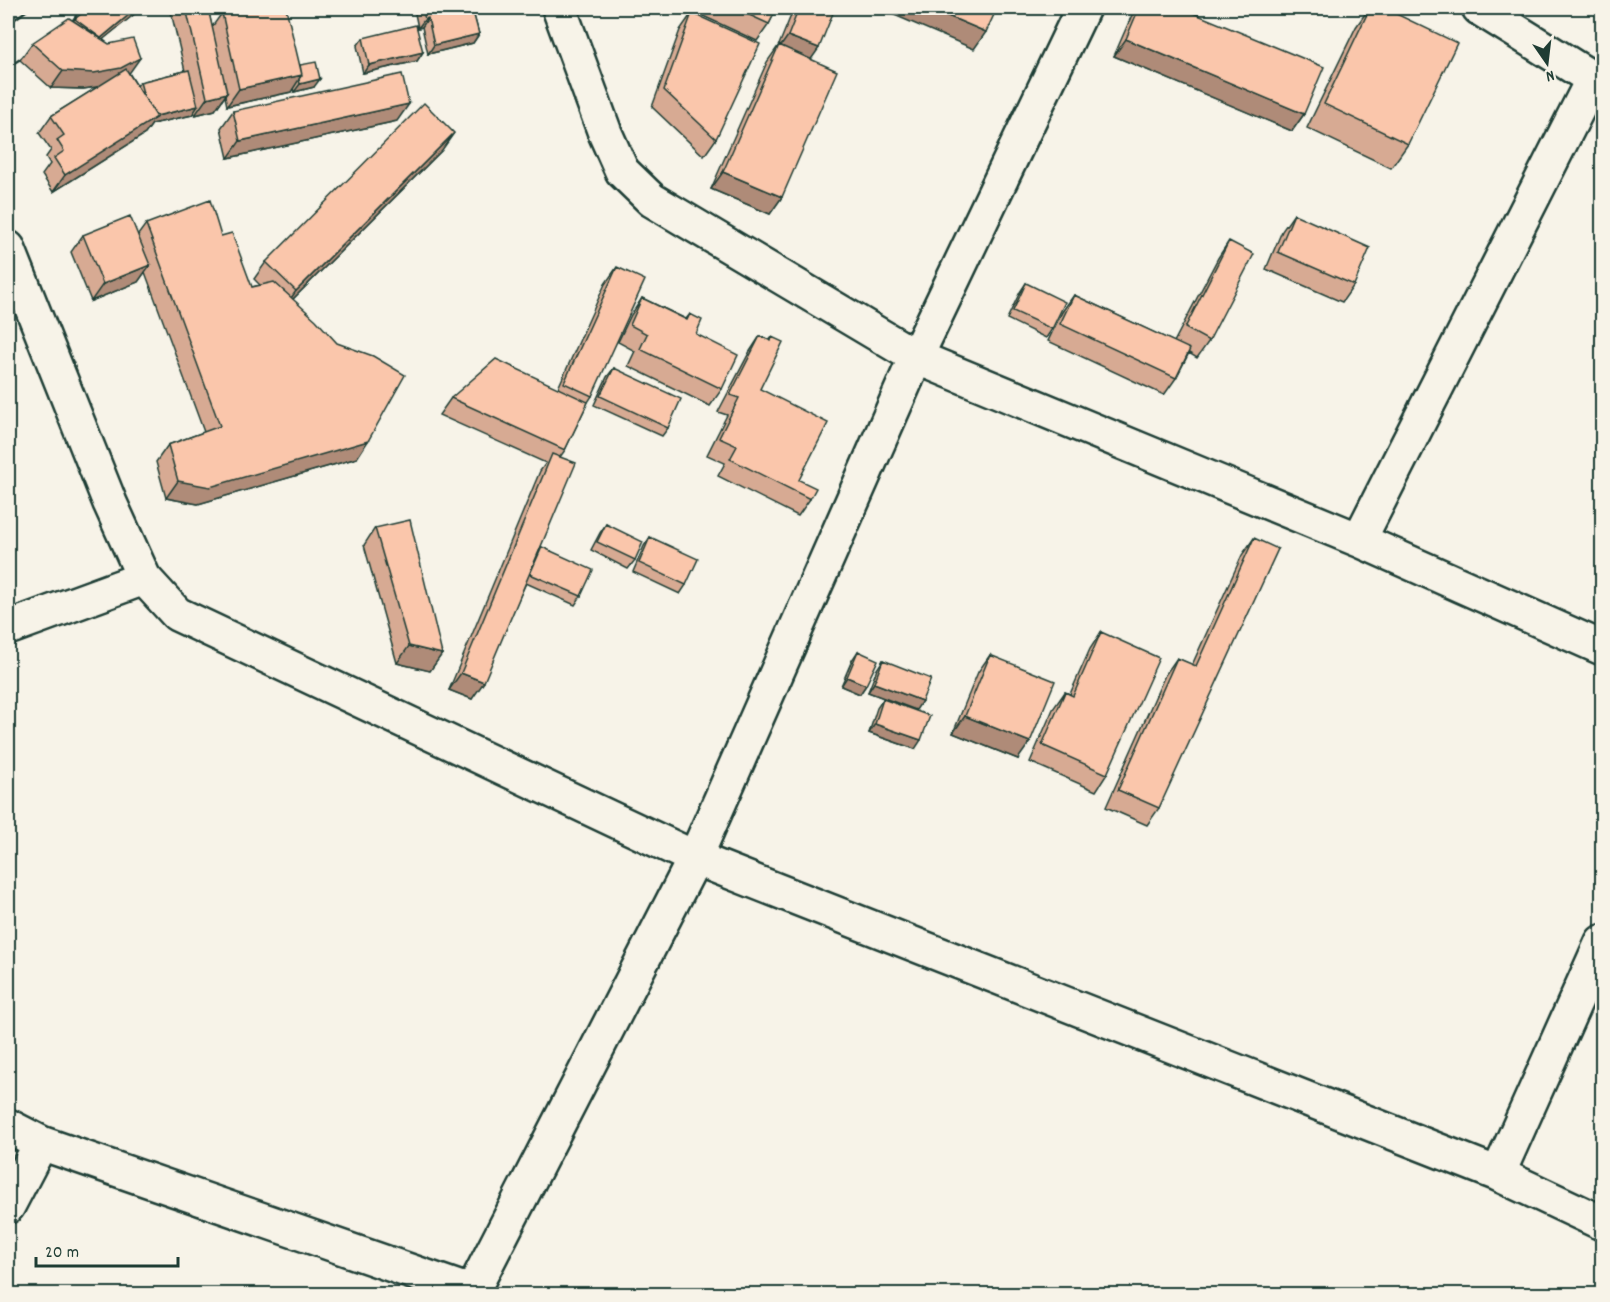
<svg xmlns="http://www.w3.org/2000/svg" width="1610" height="1302" viewBox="0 0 1610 1302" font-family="Dekko,sans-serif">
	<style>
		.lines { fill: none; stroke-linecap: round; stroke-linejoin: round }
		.street-casing { stroke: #1f3d34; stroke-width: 38 }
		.street { stroke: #f7f3e8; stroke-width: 33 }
		.wall { fill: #d7aa93; stroke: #1f3d34; stroke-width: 1.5 }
		.shaded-wall { fill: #af8b78; stroke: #1f3d34; stroke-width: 1.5 }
		.building { fill: #fac6ab; stroke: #1f3d34; stroke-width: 1.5 }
	</style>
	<rect width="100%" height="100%" fill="#f7f3e8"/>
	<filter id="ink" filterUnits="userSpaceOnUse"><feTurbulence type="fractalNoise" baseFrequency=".0167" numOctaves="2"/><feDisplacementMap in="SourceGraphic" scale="12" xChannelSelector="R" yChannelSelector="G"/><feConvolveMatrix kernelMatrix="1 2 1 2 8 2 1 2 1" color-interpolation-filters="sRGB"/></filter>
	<g filter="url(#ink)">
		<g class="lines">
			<g class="street-casing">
				<path id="street" d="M 559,8 L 605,133 L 622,171 L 652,200 L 916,357 L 1359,540 L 1602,648
					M 1479,8 L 1593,79 L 1602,83
					M 8,46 L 60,8
					M 8,248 L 110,503 L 144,578 L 177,614 L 695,858 L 1498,1174 L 1602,1223
					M 1359,540 L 1593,79
					M 8,628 L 144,578
					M 8,1126 L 41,1143 L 476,1294
					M 1498,1174 L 1602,942
					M 8,1206 L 41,1143
					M 471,1294 L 695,858 L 916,357 L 1083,8"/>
			</g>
			<use href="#street" class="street"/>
		</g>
		<path class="wall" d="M 88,8 L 142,8 L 103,39 L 129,73 L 137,86 L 140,82 L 185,71 L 170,8 L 208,8 L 212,27 L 222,13 L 300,65 L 314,87 L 294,92 L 293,88 L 291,92 L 227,106 L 225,96 L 215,110 L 195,115 L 194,111 L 192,115 L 152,124 L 145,134 L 53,192 L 42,175 L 50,164 L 46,157 L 51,150 L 39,133 L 51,116 L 98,87 L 83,89 L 51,88 L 20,60 L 32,43 L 74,20 Z
			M 415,8 L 472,8 L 479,34 L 473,43 L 428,54 L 422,27 L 418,28 L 414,9 Z
			M 686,8 L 777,8 L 769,24 L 757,41 Z
			M 794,8 L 835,8 L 811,59 L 782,197 L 770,214 L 711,189 L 767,62 L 779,45 Z
			M 1135,8 L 1181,8 L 1304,114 L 1292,131 L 1114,56 Z
			M 1369,8 L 1384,8 L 1408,144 L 1391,168 L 1307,128 L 1356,27 Z
			M 692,13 L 716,139 L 704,156 L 652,107 L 680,30 Z
			M 363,38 L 423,52 L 417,61 L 363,73 L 357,46 Z
			M 233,111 L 397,121 L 228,158 L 221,128 Z
			M 442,150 L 293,299 L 357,458 L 198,504 L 166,498 L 156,462 L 168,445 L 204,432 L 145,272 L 138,282 L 91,301 L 71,252 L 83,235 L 138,235 L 146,224 L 221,236 L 252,287 L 260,285 L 254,279 L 266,262 Z
			M 1294,214 L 1354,285 L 1342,302 L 1266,269 L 1282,231 Z
			M 1229,241 L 1209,341 L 1197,358 L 1189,353 L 1176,378 L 1164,395 L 1048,341 L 1062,312 L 1074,295 L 1174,342 L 1218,258 Z
			M 617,267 L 592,396 L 588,402 L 565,450 L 560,457 L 539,550 L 581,596 L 575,605 L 526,583 L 472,699 L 449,690 L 540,471 L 546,463 L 439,415 L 451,398 L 558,388 L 605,284 Z
			M 1026,283 L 1052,329 L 1046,338 L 1007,319 L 1020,292 Z
			M 642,298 L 686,319 L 690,314 L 696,334 L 722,389 L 710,406 L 628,366 L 635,351 L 618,342 L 631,315 Z
			M 760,336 L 770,340 L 772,337 L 760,389 L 799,480 L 810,499 L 798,516 L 718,476 L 725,463 L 707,455 L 727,415 L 718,412 L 749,353 Z
			M 614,368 L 668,428 L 662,436 L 594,405 L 607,377 Z
			M 606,524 L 635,560 L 628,569 L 591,550 L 600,533 Z
			M 375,528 L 442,654 L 430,671 L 397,663 L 364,545 Z
			M 650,537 L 686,585 L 680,594 L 633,572 L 644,546 Z
			M 1254,538 L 1159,808 L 1147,825 L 1106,807 L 1165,675 L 1177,658 L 1192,665 L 1242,555 Z
			M 1101,632 L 1107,774 L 1096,791 L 1030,762 L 1053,709 L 1065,692 L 1070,694 L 1090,649 Z
			M 858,651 L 866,685 L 860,694 L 841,686 L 852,660 Z
			M 990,655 L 1018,759 L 953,733 L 978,672 Z
			M 883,660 L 916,710 L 868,692 L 877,669 Z
			M 883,699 L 915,749 L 869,733 L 877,708 Z"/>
		<path class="shaded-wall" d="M 137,8 L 142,8 L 95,46 L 101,38 Z
			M 878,8 L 929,8 L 986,32 L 974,49 Z
			M 428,18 L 422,27 L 418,28 L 425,19 Z
			M 479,34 L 473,43 L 428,54 L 434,45 Z
			M 788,36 L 819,48 L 807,65 L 776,53 Z
			M 1126,39 L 1304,114 L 1292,131 L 1114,56 Z
			M 423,52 L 417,61 L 363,73 L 369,65 Z
			M 140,58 L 128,75 L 109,85 L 83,89 L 51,88 L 63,71 Z
			M 302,75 L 291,92 L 227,106 L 239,89 Z
			M 320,79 L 314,87 L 294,92 L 300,84 Z
			M 227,93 L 215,110 L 195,115 L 207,98 Z
			M 409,104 L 397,121 L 228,158 L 240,141 Z
			M 198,106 L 192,115 L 152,124 L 145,134 L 53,192 L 65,175 L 149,118 Z
			M 454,133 L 442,150 L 284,308 L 296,291 Z
			M 723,172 L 782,197 L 770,214 L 711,189 Z
			M 150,265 L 138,282 L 91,301 L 103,284 Z
			M 368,441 L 357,458 L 198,504 L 166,498 L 178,481 Z
			M 409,646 L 442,654 L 430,671 L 397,663 Z
			M 461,673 L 484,682 L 472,699 L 449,690 Z
			M 847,677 L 866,685 L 860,694 L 841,686 Z
			M 874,683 L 922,701 L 916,710 L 868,692 Z
			M 965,716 L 1030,742 L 1018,759 L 953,733 Z
			M 875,724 L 921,740 L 915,749 L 869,733 Z"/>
		<path class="building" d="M 88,8 L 137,8 L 101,38 L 75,19 Z
			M 186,8 L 208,8 L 227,93 L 207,98 Z
			M 245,8 L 286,8 L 302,75 L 239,89 L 222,13 Z
			M 422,8 L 472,8 L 479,34 L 434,45 L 428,18 L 425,19 Z
			M 734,8 L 777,8 L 769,24 Z
			M 799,8 L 835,8 L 819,48 L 788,36 Z
			M 929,8 L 997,8 L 986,32 Z
			M 1139,8 L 1181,8 L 1324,67 L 1304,114 L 1126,39 Z
			M 1370,8 L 1384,8 L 1457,43 L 1408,144 L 1324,104 Z
			M 692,13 L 760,44 L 716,139 L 664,90 Z
			M 69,18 L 109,44 L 133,39 L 140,58 L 121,68 L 94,73 L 63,71 L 32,43 Z
			M 416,25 L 423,52 L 369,65 L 363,38 Z
			M 779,45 L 837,71 L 782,197 L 723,172 Z
			M 316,62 L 320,79 L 300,84 L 299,79 L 302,75 L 300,65 Z
			M 126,69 L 157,117 L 65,175 L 54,158 L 64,151 L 57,140 L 64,135 L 51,116 Z
			M 189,70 L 198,106 L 156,116 L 144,97 L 140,82 Z
			M 402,74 L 409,104 L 240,141 L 233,111 Z
			M 424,103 L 454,133 L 296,291 L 266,262 Z
			M 210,200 L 221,236 L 232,233 L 252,287 L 274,282 L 316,320 L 337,343 L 373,356 L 405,375 L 368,441 L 210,487 L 178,481 L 168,445 L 220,426 L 146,224 Z
			M 1294,214 L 1370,248 L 1354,285 L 1278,252 Z
			M 130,216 L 150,265 L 103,284 L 83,235 Z
			M 1229,241 L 1254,254 L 1209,341 L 1185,328 Z
			M 617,267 L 645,280 L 592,396 L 564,383 Z
			M 1026,283 L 1065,302 L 1052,329 L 1013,311 Z
			M 1074,295 L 1190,349 L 1176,378 L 1060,324 Z
			M 642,298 L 687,320 L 690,314 L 702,320 L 696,334 L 738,355 L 722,389 L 640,349 L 647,334 L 630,325 Z
			M 760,336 L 771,341 L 772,337 L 783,342 L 760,389 L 828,423 L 799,480 L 816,488 L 810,499 L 730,459 L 737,446 L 719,438 L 739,398 L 730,395 Z
			M 496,359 L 588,402 L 565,450 L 451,398 Z
			M 614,368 L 681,399 L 668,428 L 600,396 Z
			M 552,454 L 576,463 L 484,682 L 461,673 Z
			M 410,520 L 442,654 L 409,646 L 375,528 Z
			M 606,524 L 643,542 L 635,560 L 597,542 Z
			M 650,537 L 698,559 L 686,585 L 639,563 Z
			M 1254,538 L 1278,549 L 1159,808 L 1118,790 L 1177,658 L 1196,666 Z
			M 542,547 L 593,570 L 581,596 L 530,574 Z
			M 1101,632 L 1159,658 L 1107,774 L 1042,745 L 1065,692 L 1073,696 Z
			M 858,651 L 878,660 L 866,685 L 847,677 Z
			M 990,655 L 1055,681 L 1030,742 L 965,716 Z
			M 883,660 L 931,679 L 922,701 L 874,683 Z
			M 883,699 L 930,716 L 921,740 L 875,724 Z"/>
	</g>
	<rect width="1610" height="1302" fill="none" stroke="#f7f3e8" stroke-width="30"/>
	<rect x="15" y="15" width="1580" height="1272" fill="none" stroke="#1f3d34" stroke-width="2" filter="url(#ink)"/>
	<g transform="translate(1547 63) rotate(166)" stroke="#f7f3e8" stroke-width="4.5" paint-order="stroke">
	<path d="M0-4.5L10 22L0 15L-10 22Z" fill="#1f3d34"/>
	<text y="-9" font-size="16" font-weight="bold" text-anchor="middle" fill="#1f3d34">N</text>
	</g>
	<path d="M36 1257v9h142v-9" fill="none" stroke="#1f3d34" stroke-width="3"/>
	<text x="45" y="1257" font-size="18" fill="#1f3d34" stroke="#f7f3e8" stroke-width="4.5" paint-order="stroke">20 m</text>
</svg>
